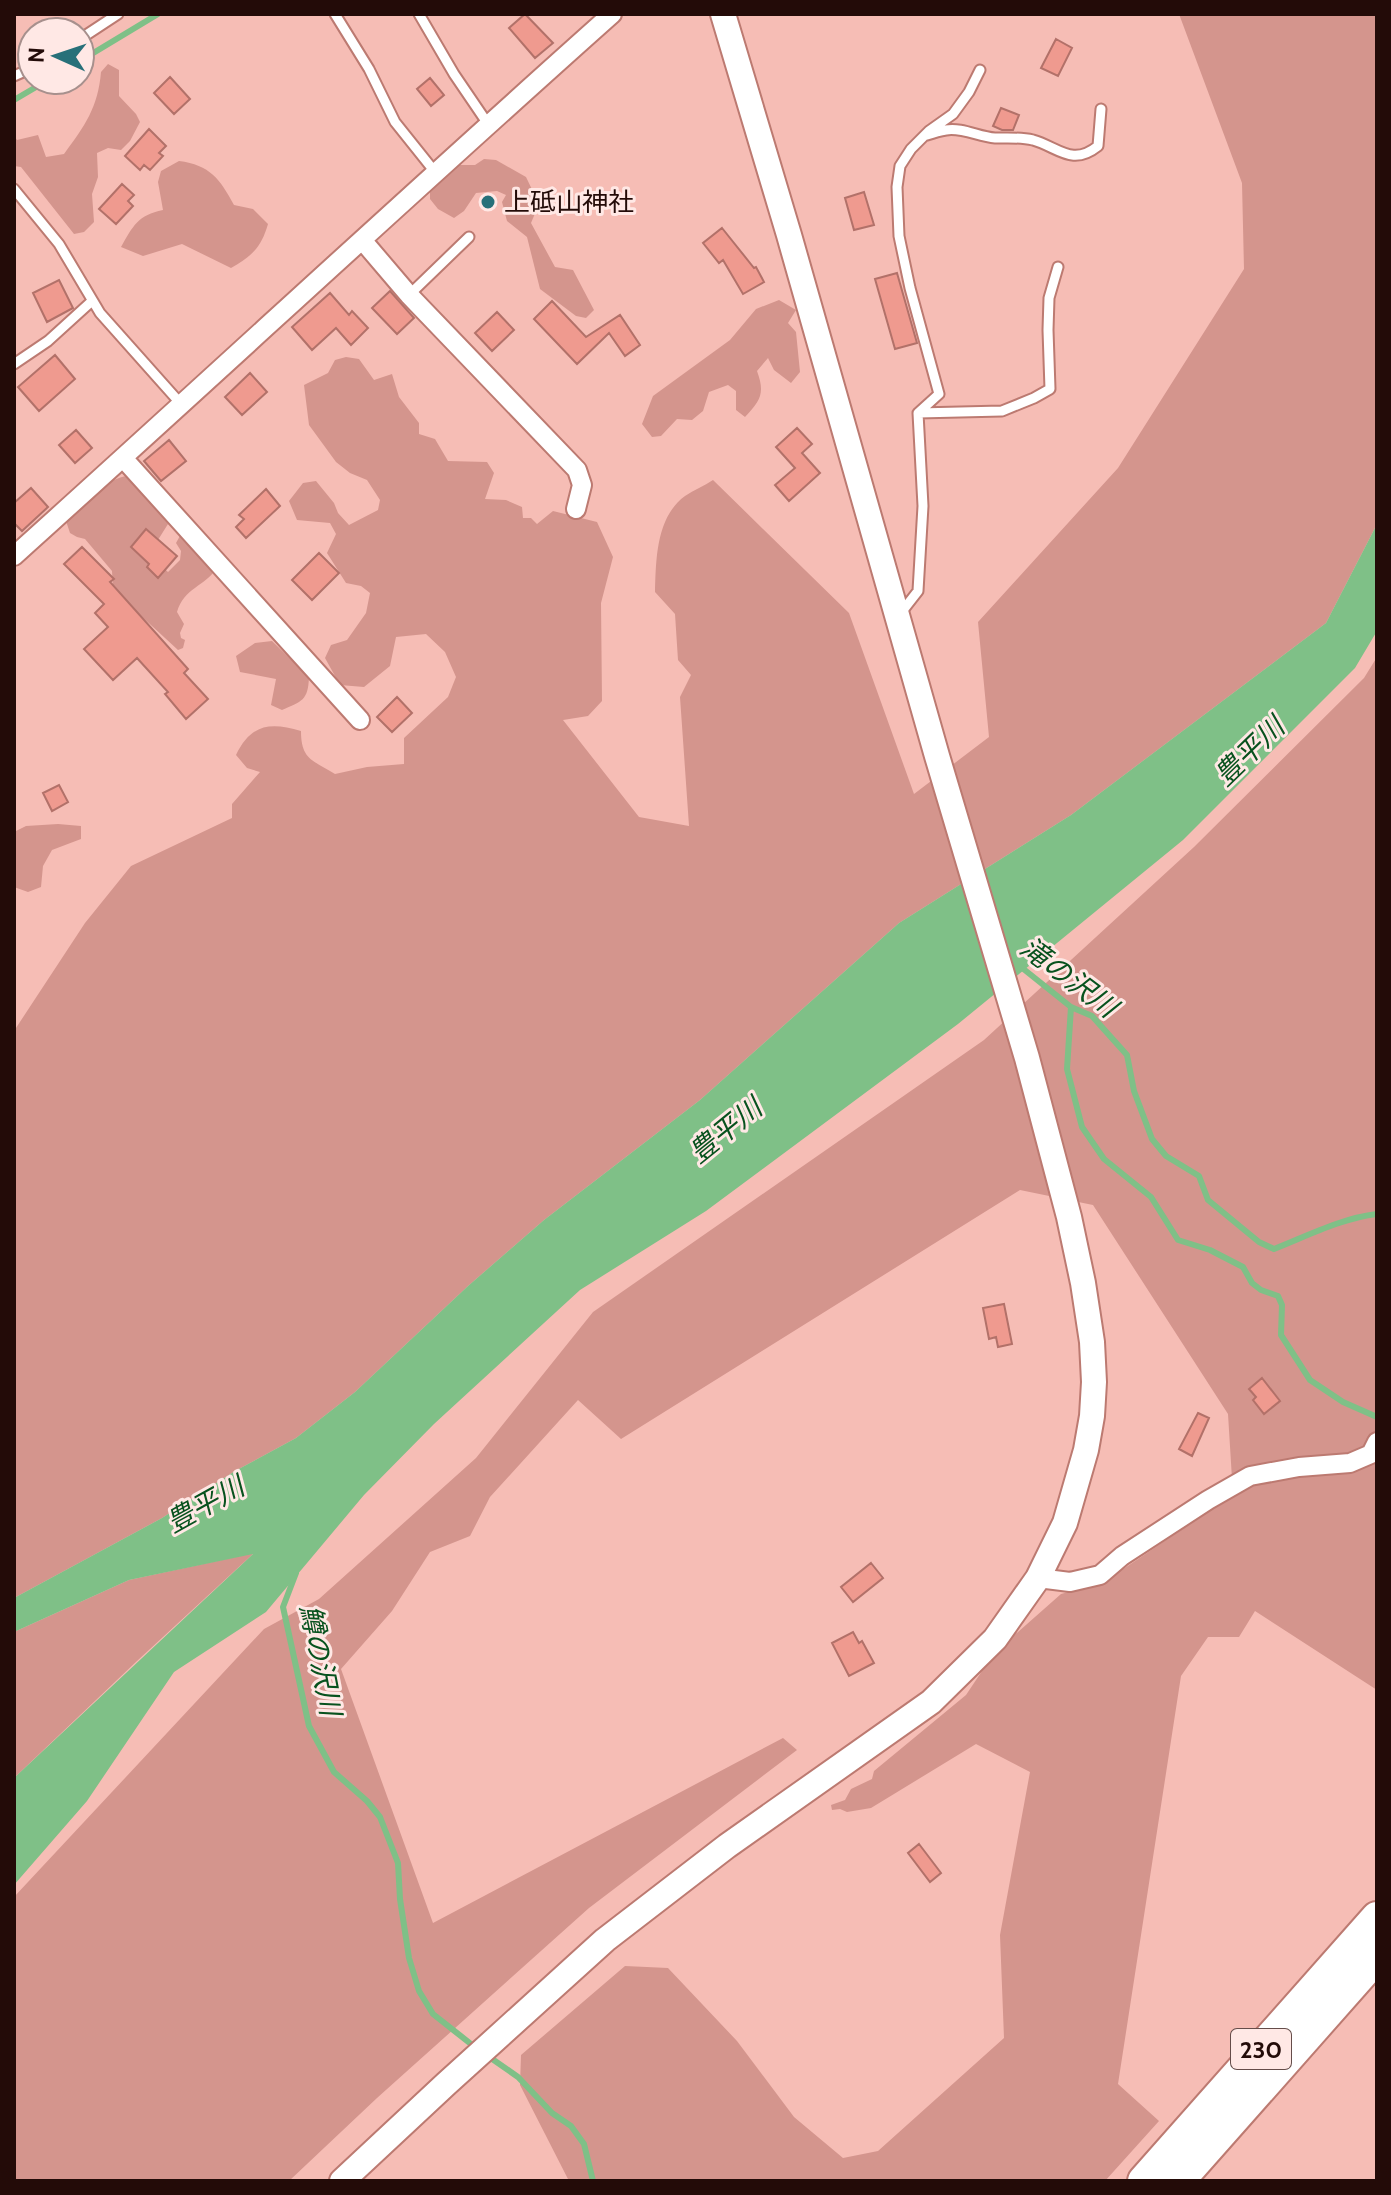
<svg xmlns="http://www.w3.org/2000/svg" width="1391" height="2195" viewBox="0 0 1391 2195" font-family="Cabin,'Noto Sans JP',sans-serif">
	<style>
		.green { fill: #d4958d }
		.water { fill: #7fc087 }
		.lines { fill: none; stroke-linecap: round; stroke-linejoin: round }
		.stream { stroke: #7fc087; stroke-width: 6 }
		.building { fill: #ef9a8f; stroke: #b27169; stroke-width: 2 }
		.service-casing { stroke: #bc7a71; stroke-width: 13 }
		.minor-casing { stroke: #bc7a71; stroke-width: 22 }
		.tertiary-casing { stroke: #bc7a71; stroke-width: 28 }
		.trunk-casing { stroke: #bc7a71; stroke-width: 36 }
		.service { stroke: #fff; stroke-width: 9 }
		.minor { stroke: #fff; stroke-width: 18 }
		.tertiary { stroke: #fff; stroke-width: 24 }
		.trunk { stroke: #fff; stroke-width: 32 }
		.poi-dot { fill: #277079; stroke: #ffe8e5; stroke-width: 3 }
		.labels { text-anchor: middle; dominant-baseline: central; stroke-width: 6; stroke-linejoin: round; paint-order: stroke }
		.shield { fill: #ffe8e5; stroke: #654d4a; stroke-width: 2 }
		.shield-label { font-size: 24px; font-weight: bold; fill: #230b08 }
		.poi-label { font-size: 26px; fill: #230b08; stroke: #ffe8e5; text-anchor: start }
		.water-label { font-size: 28px; font-style: italic; fill: #08521e; stroke: #ffe8e5 }
	</style>
	<rect width="100%" height="100%" fill="#f6bdb5"/>
	<path class="green" d="M 1179,14 L 1377,14 L 1377,524 L 1326,623 L 1071,815 L 899,923 L 700,1100 L 544,1220 L 468,1286 L 355,1392 L 296,1438 L 235,1471 L 162,1518 L 14,1598 L 14,1031 L 85,923 L 131,866 L 232,818 L 232,804 L 260,772 L 247,768 L 236,755 C 251,724 270,722 301,731 C 301,760 313,760 335,774 L 367,767 L 404,764 L 404,738 L 448,697 L 456,677 L 445,652 L 426,634 L 396,637 L 390,666 L 364,687 L 340,685 L 325,658 L 331,645 L 347,640 L 366,613 L 370,593 L 361,586 L 346,583 L 327,553 L 336,534 L 330,523 L 297,520 L 289,501 L 303,483 L 316,481 L 334,503 L 338,513 L 349,525 L 378,510 L 380,500 L 367,480 L 350,473 L 336,462 L 309,425 L 304,385 L 328,373 L 335,360 L 346,357 L 359,359 L 374,380 L 392,374 L 399,397 L 419,423 L 419,434 L 435,439 L 448,461 L 487,462 L 494,473 L 485,499 L 506,500 L 522,507 L 523,518 L 531,518 L 537,524 L 553,511 L 597,522 L 613,557 L 601,603 L 602,701 L 588,716 L 563,720 L 639,817 L 689,826 L 680,697 L 691,675 L 678,660 L 675,614 L 655,592 C 656,560 656,517 685,496 C 694,490 704,486 713,480 L 849,613 L 914,794 L 989,737 L 978,622 L 1118,468 L 1244,269 L 1242,183 Z
		M 108,64 L 119,70 L 119,96 L 136,114 L 140,122 L 130,141 L 121,150 L 108,148 L 97,153 L 98,177 L 92,194 L 94,222 L 84,232 L 74,234 L 21,167 L 14,166 L 14,136 L 17,140 L 38,135 L 46,157 L 64,154 C 85,126 98,107 101,72 Z
		M 484,159 L 496,160 L 526,177 L 539,204 L 531,223 L 555,267 L 573,270 L 594,310 L 586,318 L 576,316 L 540,289 L 527,237 L 507,221 L 502,202 L 506,195 L 497,191 L 476,193 L 464,211 L 454,218 L 438,209 L 430,199 L 430,185 L 459,165 L 475,165 Z
		M 179,161 C 210,165 220,179 234,205 L 253,209 L 268,224 C 261,248 252,256 231,268 L 182,244 L 143,256 L 121,247 C 133,226 138,215 163,210 L 158,182 L 161,171 Z
		M 779,300 L 796,310 L 788,323 L 796,332 L 800,372 L 791,383 L 774,370 L 768,358 L 757,371 C 765,393 761,400 745,417 L 736,410 L 736,391 L 728,385 L 709,392 L 703,411 L 692,420 L 677,419 L 661,436 L 652,437 L 642,424 L 653,396 L 730,340 L 756,309 Z
		M 127,476 L 144,496 L 157,500 L 168,524 L 151,551 L 152,557 L 168,572 L 180,560 L 181,551 L 176,543 L 181,534 L 216,569 C 205,586 184,588 177,612 L 184,624 L 180,633 L 181,638 L 185,640 L 183,648 L 178,650 L 113,590 L 112,571 L 85,539 L 77,537 L 70,533 L 66,521 C 80,505 105,479 127,476 Z
		M 272,641 L 309,677 C 308,701 302,701 282,710 L 271,705 L 276,679 L 240,672 L 236,656 L 255,643 Z
		M 1377,657 L 1377,1690 L 1255,1611 L 1239,1637 L 1208,1637 L 1181,1676 L 1118,2084 L 1159,2121 L 1105,2181 L 569,2181 L 520,2085 L 521,2055 L 625,1966 L 668,1968 L 737,2041 L 794,2117 L 843,2158 L 878,2151 L 1004,2038 L 1000,1935 L 1030,1772 L 976,1744 L 871,1808 L 847,1812 L 840,1809 L 832,1810 L 831,1805 L 845,1800 L 851,1789 L 872,1779 L 874,1771 L 966,1695 L 994,1653 L 1061,1594 L 1104,1582 L 1233,1495 L 1228,1414 L 1093,1205 L 1020,1190 L 621,1439 L 578,1400 L 490,1497 L 470,1536 L 430,1552 L 392,1611 L 341,1669 L 433,1923 L 783,1738 L 797,1750 L 589,1908 L 377,2098 L 289,2181 L 14,2181 L 14,1897 L 264,1629 L 319,1599 L 476,1458 L 593,1312 L 984,1040 L 1194,847 L 1364,678 Z
		M 58,824 L 81,826 L 81,839 L 52,850 L 43,866 L 41,887 L 28,892 L 14,887 L 14,832 L 26,826 Z
		M 254,1553 L 137,1661 L 14,1778 L 14,1632 L 129,1580 Z"/>
	<path class="water" d="M 1377,524 L 1377,631 L 1355,668 L 1183,840 L 958,1024 L 706,1211 L 580,1290 L 434,1424 L 364,1495 L 266,1612 L 174,1672 L 87,1801 L 14,1885 L 14,1778 L 253,1554 L 129,1580 L 14,1632 L 14,1598 L 162,1518 L 235,1471 L 296,1438 L 355,1392 L 468,1286 L 544,1220 L 700,1100 L 899,923 L 1071,815 L 1326,623 Z"/>
	<g class="lines">
		<path class="stream" d="M 80,61 L 158,14
			M 14,100 L 48,80
			M 1021,967 L 1071,1007 L 1092,1016 L 1127,1055 L 1134,1091 L 1152,1139 L 1166,1156 L 1199,1176 L 1208,1200 L 1259,1242 L 1274,1249 C 1307,1236 1342,1218 1377,1214
			M 1071,1007 L 1067,1069 L 1082,1127 L 1104,1159 L 1151,1197 L 1178,1240 L 1210,1250 L 1243,1267 L 1252,1283 L 1261,1290 L 1278,1296 L 1282,1305 L 1281,1335 L 1310,1380 L 1343,1402 L 1377,1417
			M 296,1573 L 283,1607 L 309,1726 L 334,1772 L 367,1801 L 380,1817 L 398,1863 L 400,1899 L 409,1958 L 419,1991 L 433,2014 L 476,2048
			M 485,2054 L 518,2077 L 552,2113 L 571,2126 L 584,2144 L 593,2181"/>
	</g>
	<path class="building" d="M 525,14 L 553,43 L 535,58 L 509,28 Z
		M 1056,39 L 1072,48 L 1058,76 L 1041,68 Z
		M 170,77 L 190,99 L 174,114 L 154,93 Z
		M 430,78 L 444,95 L 431,106 L 417,89 Z
		M 1001,108 L 1019,115 L 1013,130 L 1002,130 L 993,126 Z
		M 149,129 L 166,146 L 159,153 L 163,156 L 150,170 L 144,165 L 140,170 L 125,156 Z
		M 122,184 L 134,195 L 128,201 L 133,206 L 116,224 L 99,209 Z
		M 864,192 L 874,225 L 854,230 L 845,198 Z
		M 722,228 L 754,268 L 756,267 L 764,282 L 743,294 L 723,260 L 719,263 L 703,243 Z
		M 897,273 L 917,343 L 895,349 L 875,279 Z
		M 59,280 L 73,308 L 47,322 L 33,293 Z
		M 390,291 L 414,318 L 397,334 L 372,308 Z
		M 330,293 L 349,315 L 352,311 L 368,328 L 351,345 L 336,328 L 312,350 L 292,327 Z
		M 552,301 L 586,337 L 620,315 L 640,345 L 625,356 L 609,333 L 577,364 L 534,319 Z
		M 497,312 L 514,330 L 492,351 L 475,333 Z
		M 55,355 L 75,379 L 39,411 L 18,387 Z
		M 250,373 L 267,392 L 242,415 L 225,397 Z
		M 797,428 L 812,444 L 802,453 L 820,473 L 789,501 L 775,485 L 795,468 L 776,447 Z
		M 76,430 L 92,448 L 75,463 L 59,445 Z
		M 169,440 L 186,461 L 161,481 L 144,461 Z
		M 31,488 L 48,507 L 22,531 L 14,523 L 14,503 Z
		M 266,489 L 280,506 L 246,538 L 236,527 L 244,519 L 239,515 Z
		M 146,529 L 177,556 L 158,578 L 147,567 L 149,564 L 131,547 Z
		M 82,547 L 114,579 L 110,582 L 188,669 L 184,673 L 208,699 L 186,719 L 165,694 L 168,692 L 137,658 L 113,680 L 84,649 L 108,627 L 95,613 L 104,604 L 64,564 Z
		M 319,553 L 339,573 L 312,600 L 292,580 Z
		M 397,697 L 412,713 L 392,732 L 377,717 Z
		M 59,785 L 68,802 L 52,811 L 43,793 Z
		M 1004,1304 L 1012,1344 L 998,1347 L 996,1337 L 989,1339 L 983,1308 Z
		M 1262,1378 L 1280,1401 L 1264,1414 L 1253,1400 L 1256,1397 L 1249,1389 Z
		M 1198,1413 L 1209,1418 L 1192,1456 L 1179,1449 Z
		M 871,1563 L 883,1578 L 853,1602 L 841,1587 Z
		M 853,1632 L 859,1643 L 862,1641 L 874,1663 L 849,1676 L 832,1643 Z
		M 919,1844 L 941,1873 L 930,1882 L 908,1853 Z"/>
	<g class="lines">
		<g class="service-casing">
			<path id="service" d="M 335,14 L 369,69 L 395,122 L 435,172
				M 419,14 L 454,74 L 488,124
				M 80,39 L 118,14
				M 14,76 L 32,68
				M 927,135 C 933,133 940,131 946,130 C 962,127 979,137 995,138 C 1009,138 1020,137 1033,140 C 1058,147 1072,167 1098,146 L 1101,109
				M 14,189 L 59,244 L 100,313 L 181,404
				M 409,295 L 469,237
				M 14,364 L 48,341 L 92,301
				M 918,413 L 1002,411 L 1034,398 L 1050,389 L 1048,330 L 1049,298 L 1058,267
				M 900,614 L 918,591 L 923,506 L 918,413 L 939,394 L 910,288 L 899,236 L 897,187 L 900,166 L 911,149 L 929,131 L 953,114 L 969,92 L 980,70"/>
		</g>
		<g class="minor-casing">
			<path id="minor" d="M 363,241 L 409,295 L 577,470 L 582,485 L 576,509
				M 123,458 L 360,720
				M 14,556 C 214,376 411,193 612,14
				M 1038,1578 L 1070,1582 L 1100,1575 L 1122,1556 L 1208,1500 L 1250,1476 L 1299,1467 L 1350,1463 L 1371,1454 L 1377,1442"/>
		</g>
		<g class="tertiary-casing">
			<path id="tertiary" d="M 342,2181 L 446,2084 L 605,1940 L 727,1846 L 931,1702 L 995,1639 L 1038,1578 L 1065,1523 L 1086,1450 L 1092,1416 L 1094,1382 L 1092,1342 L 1083,1283 L 1069,1217 L 1027,1058 L 937,756 L 789,235 L 723,14"/>
		</g>
		<g class="trunk-casing">
			<path id="trunk" d="M 1144,2181 L 1377,1918
				M 1178,2181 L 1377,1956"/>
		</g>
		<use href="#service" class="service"/>
		<use href="#minor" class="minor"/>
		<use href="#tertiary" class="tertiary"/>
		<use href="#trunk" class="trunk"/>
	</g>
	<circle class="poi-dot" cx="488" cy="202" r="8"/>
	<g class="labels">
		<rect class="shield" x="1231" y="2029" width="60" height="40" rx="6"/>
		<g class="shield-label">
			<text x="1261" y="2049">230</text>
		</g>
		<g class="poi-label">
			<text x="504" y="202">上砥山神社</text>
		</g>
		<g class="water-label">
			<text transform="translate(1249 751) rotate(-44)">豊平川</text>
			<text transform="translate(1069 977) rotate(37)">滝の沢川</text>
			<text transform="translate(725 1130) rotate(-39)">豊平川</text>
			<text transform="translate(205 1504) rotate(-29)">豊平川</text>
			<text transform="translate(321 1660) rotate(79)">鱒の沢川</text>
		</g>
	</g>
	<rect width="1391" height="2195" fill="none" stroke="#230b08" stroke-width="32"/>
	<g transform="translate(56 56) rotate(273)"><circle r="38" fill="#ffe8e5" stroke="#a7908d" stroke-width="2"/>
	<path d="M0-6L14 30L0 20L-14 30Z" fill="#277079"/>
	<text y="-12" font-size="22" font-weight="bold" text-anchor="middle" fill="#230b08">N</text>
	</g>
</svg>
